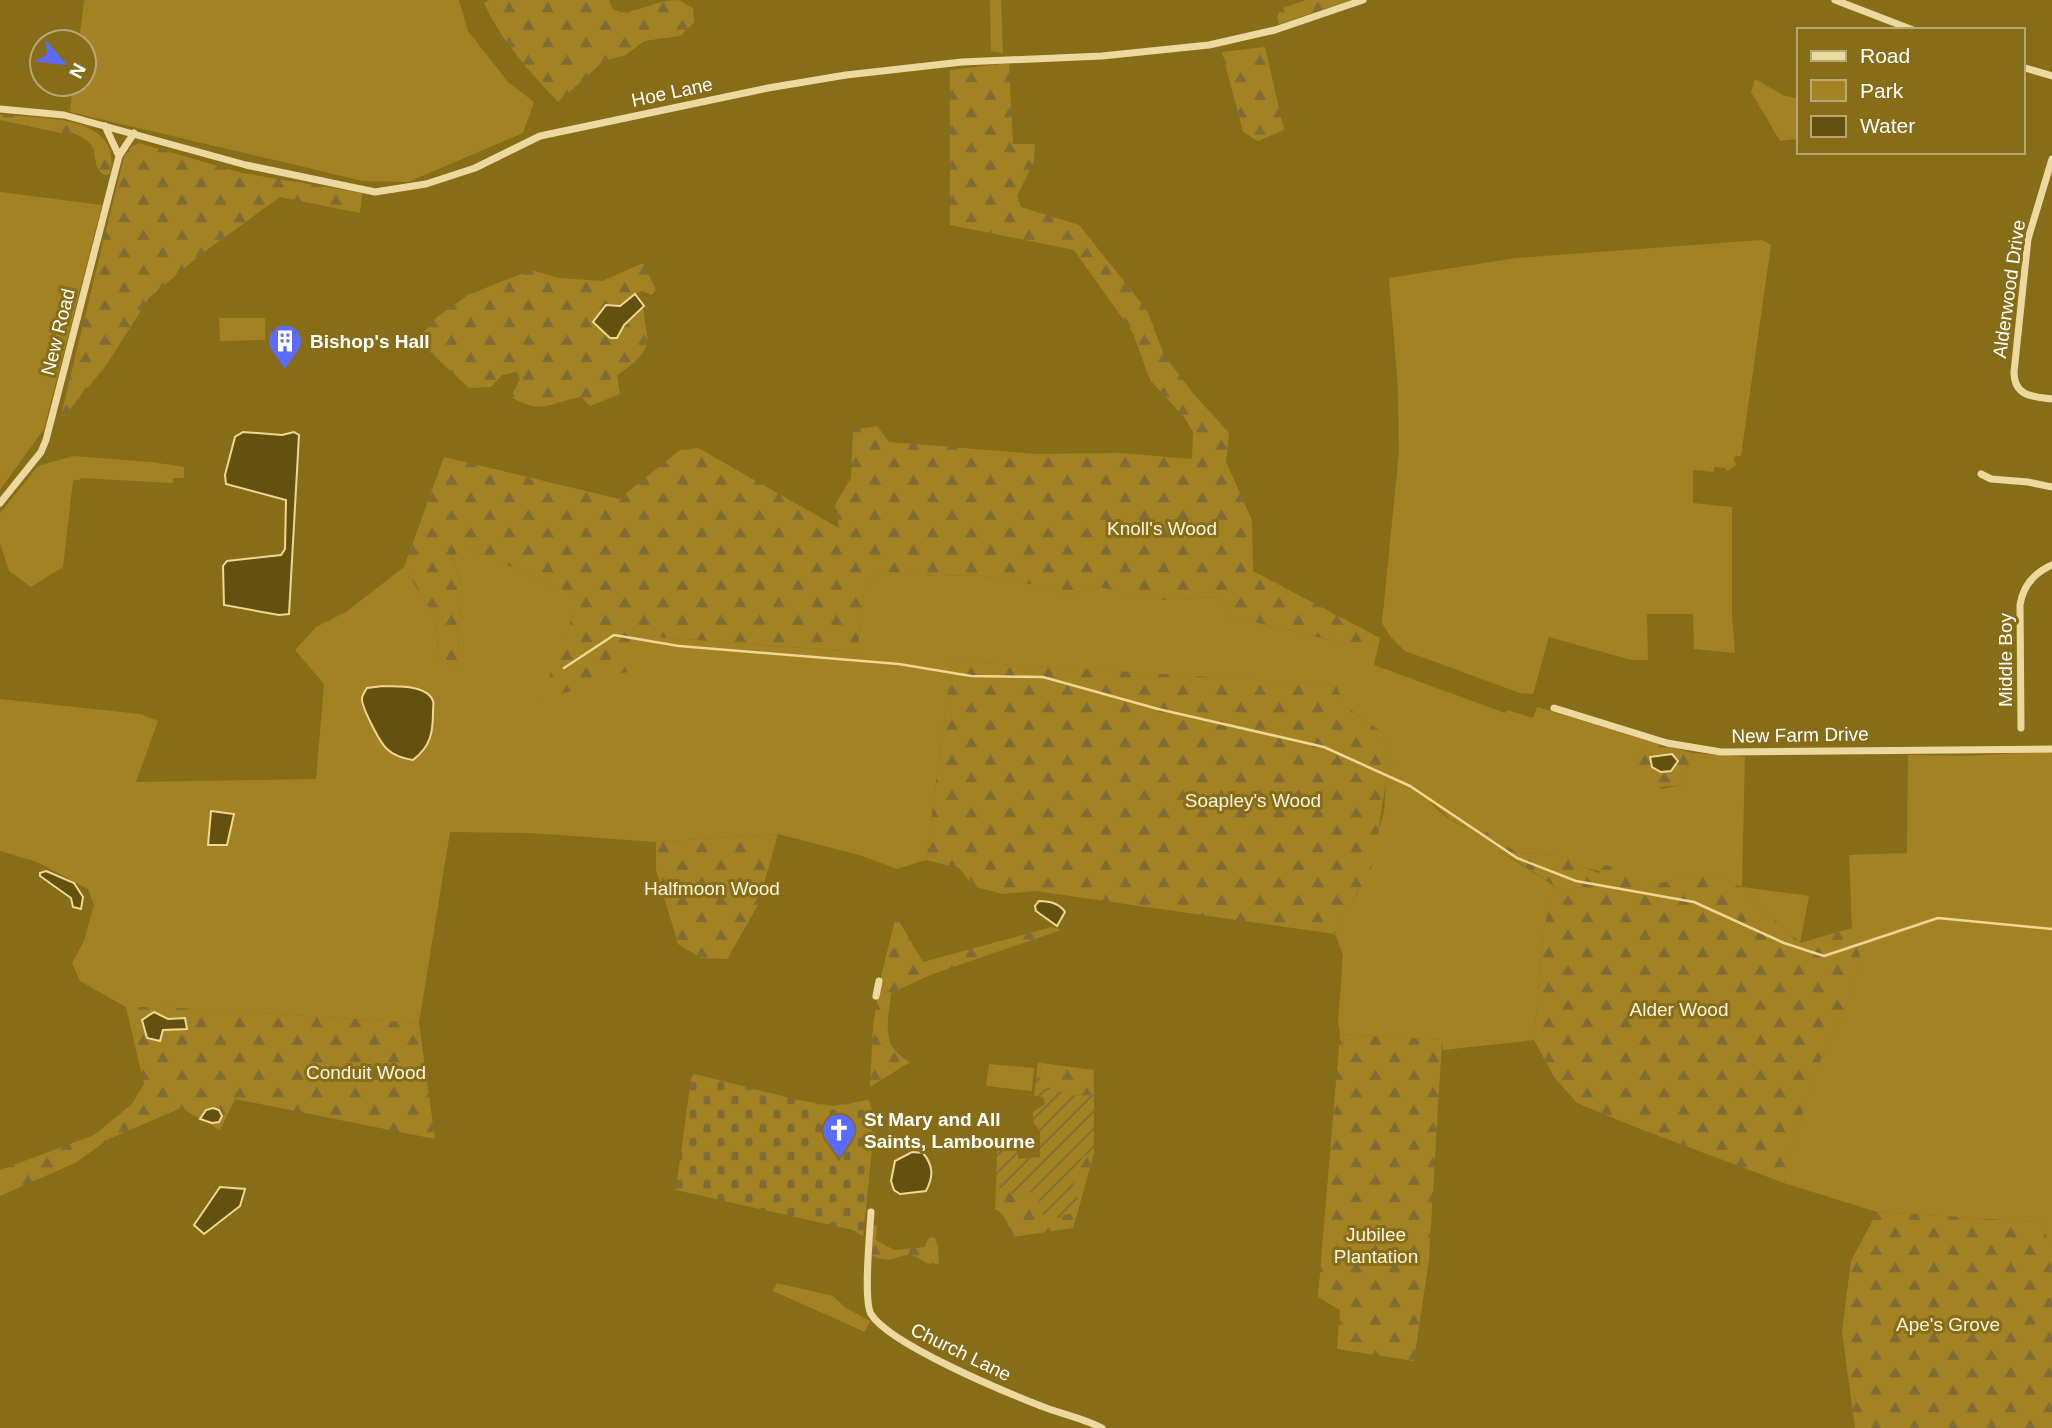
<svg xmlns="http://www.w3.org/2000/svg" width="2052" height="1428" viewBox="0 0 2052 1428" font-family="Arial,sans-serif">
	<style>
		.green { fill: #a38224 }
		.forest { fill: url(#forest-firs) }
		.cemetery { fill: url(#cemetery-stones) }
		.garden { fill: url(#garden-furrows) }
		.water { fill: #65510f; stroke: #f0d792; stroke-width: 2 }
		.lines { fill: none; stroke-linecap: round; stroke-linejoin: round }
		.stream { stroke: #f0d792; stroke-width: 2.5 }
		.street { stroke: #edd99f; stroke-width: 7 }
		.labels { text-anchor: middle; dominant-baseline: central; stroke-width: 6; stroke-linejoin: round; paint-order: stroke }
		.street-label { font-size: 19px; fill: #fff; stroke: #876d18 }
		.poi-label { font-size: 19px; font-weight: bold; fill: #fff; stroke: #876d18; text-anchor: start }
		.park-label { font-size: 19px; fill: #fcf4dc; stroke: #876d18 }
	</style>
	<defs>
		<pattern id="forest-firs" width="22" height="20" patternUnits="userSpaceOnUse" patternTransform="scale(1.75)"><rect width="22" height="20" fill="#a38224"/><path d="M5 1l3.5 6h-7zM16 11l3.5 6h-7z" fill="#806c34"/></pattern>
		<pattern id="cemetery-stones" width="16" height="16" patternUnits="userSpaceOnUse" patternTransform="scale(1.75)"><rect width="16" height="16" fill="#a38224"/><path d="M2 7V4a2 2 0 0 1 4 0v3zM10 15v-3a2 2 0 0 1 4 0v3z" fill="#806c34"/></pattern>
		<pattern id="garden-furrows" width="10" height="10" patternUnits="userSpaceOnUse" patternTransform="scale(1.75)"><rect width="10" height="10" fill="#a38224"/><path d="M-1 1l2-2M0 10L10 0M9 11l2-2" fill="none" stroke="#806c34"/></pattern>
	</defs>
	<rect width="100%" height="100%" fill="#876d18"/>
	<path class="green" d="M 84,0 L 459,0 L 468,31 L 508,82 L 534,102 L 523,133 L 408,182 L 363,181 L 70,112 L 73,84 L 84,84 L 84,42 L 79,42 Z
		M 990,0 L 1001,0 L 1003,53 L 991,51 Z
		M 1755,79 L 1783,95 L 1798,99 L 1798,139 L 1780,141 L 1751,92 Z
		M 0,192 L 102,205 L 44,429 L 0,490 Z
		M 1762,240 L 1771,245 L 1741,456 L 1735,456 L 1734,461 L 1737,465 L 1726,471 L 1726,468 L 1714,467 L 1714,472 L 1693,470 L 1693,503 L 1732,507 L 1732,616 L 1735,653 L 1694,649 L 1693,614 L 1647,614 L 1648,660 L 1631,660 L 1549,637 L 1533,694 L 1520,693 L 1405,651 L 1390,636 L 1382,623 L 1399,452 L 1398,390 L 1389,278 L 1516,258 Z
		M 219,318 L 265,318 L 265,340 L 220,341 Z
		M 73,456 L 151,462 L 184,467 L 184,478 L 173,478 L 173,483 L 80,478 L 79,480 L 73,480 L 63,567 L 31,587 L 9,571 L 0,543 L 0,513 L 38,466 Z
		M 470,549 L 580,597 L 541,701 L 630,635 L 857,652 L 866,577 L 900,573 L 936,576 L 975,575 L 1011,579 L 1070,595 L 1096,586 L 1155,600 L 1220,597 L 1229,616 L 1352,645 L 1367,645 L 1380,638 L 1374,665 L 1505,713 L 1507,710 L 1533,718 L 1537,707 L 1643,739 L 1635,769 L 1661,789 L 1682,785 L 1692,753 L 1745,757 L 1742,887 L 1809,896 L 1800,943 L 1784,927 L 1757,908 L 1742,887 L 1724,879 L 1691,876 L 1652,885 L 1638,885 L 1630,883 L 1625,876 L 1584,868 L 1561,855 L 1517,853 L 1423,789 C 1428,802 1440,813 1452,821 C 1457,824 1462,825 1467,828 C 1494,850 1525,866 1554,886 L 1543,933 L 1534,1040 L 1443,1050 L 1442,1040 L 1340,1034 L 1338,1022 L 1343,955 L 1335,934 L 1341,914 L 1352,904 L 1378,846 L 1378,832 L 1384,812 L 1386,781 L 1393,766 L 1382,732 L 1358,716 L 1344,704 L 1336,685 L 952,661 L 926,860 L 897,869 L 859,855 L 778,834 L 656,842 L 530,833 L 450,832 L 419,1023 L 160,1007 L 126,1007 L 80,981 L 72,963 L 84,941 L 94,905 L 88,889 L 37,862 L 0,851 L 0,699 L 140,714 L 158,721 L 136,782 L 316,779 L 324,684 L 295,650 L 316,627 L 346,612 L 404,567 L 436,619 L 438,658 L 457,669 L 462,586 L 452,555 Z
		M 2052,751 L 2052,1248 L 2040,1222 L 1877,1212 L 1784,1183 L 1789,1157 L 1819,1063 L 1840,1021 L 1860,962 L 1852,928 L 1849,855 L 1907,853 L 1908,755 L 1970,756 Z
		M 989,1064 L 1034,1068 L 1032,1091 L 986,1086 Z
		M 777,1283 L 833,1296 L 846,1308 L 870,1321 L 865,1332 L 773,1291 Z"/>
	<path class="forest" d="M 490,0 L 609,0 L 613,10 C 637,16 652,0 678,0 C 683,2 688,6 693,8 L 694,22 L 680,36 L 644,41 L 626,55 L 604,61 L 558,102 C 530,72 501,41 484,3 Z
		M 1306,0 L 1351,0 L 1279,24 L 1277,18 L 1280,9 Z
		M 1265,47 L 1284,130 L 1258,141 L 1243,132 L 1222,52 Z
		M 1001,64 L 1009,64 L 1013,144 L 1035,144 L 1034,161 L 1017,196 L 1021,207 L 1079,225 L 1147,310 L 1164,355 L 1192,392 L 1229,433 L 1226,462 L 1252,520 L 1253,571 L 1380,638 L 1367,645 L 1352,645 L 1229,616 L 1220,597 L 1155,600 L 1096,586 L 1070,595 L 1011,579 L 975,575 L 936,576 L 900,573 L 866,577 L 857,652 L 631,635 L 630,671 L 540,701 L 580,597 L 470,549 L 452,556 L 462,586 L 457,669 L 438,658 L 436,619 L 404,567 L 444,457 L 619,499 L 680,450 L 698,448 L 839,528 L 835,505 L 851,478 L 853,430 L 877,426 L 889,442 L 1037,454 L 1120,453 L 1192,459 L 1193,432 L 1184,417 L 1150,380 L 1133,333 L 1074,250 L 950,225 L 950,70 Z
		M 0,115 C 39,118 124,114 110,174 L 104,175 C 86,161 108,145 70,132 L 65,134 L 0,120 Z
		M 139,143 L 242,173 L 362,193 L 360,213 L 280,197 L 200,255 L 149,298 L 105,367 L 64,416 L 61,415 L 124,157 L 131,147 Z
		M 643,263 L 656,290 L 652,295 L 642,291 L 635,294 L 593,322 L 610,338 L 644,306 C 643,317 646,325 647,335 C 650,354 630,365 617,376 L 620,394 L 590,406 L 581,397 C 549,402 544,416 511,397 L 520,379 L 517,372 L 502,375 L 491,387 L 469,388 L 430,352 L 423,333 L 437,317 L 468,295 L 531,270 L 559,278 L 602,281 Z
		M 952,661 L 1336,685 L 1344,704 L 1358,716 L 1382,732 L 1393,766 L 1386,781 L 1378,832 L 1378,846 L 1372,867 L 1365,884 L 1358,889 L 1352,904 L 1341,915 L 1335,934 L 1035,891 L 1002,894 L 973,886 L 959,868 L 926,860 Z
		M 1643,739 L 1692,753 L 1682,785 L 1648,788 L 1640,784 L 1635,769 Z
		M 1423,788 L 1517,853 L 1561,855 L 1584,868 L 1599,873 L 1605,865 L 1617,868 L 1630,883 L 1638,885 L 1652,885 L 1691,876 L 1724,879 L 1742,887 L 1757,908 L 1784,927 L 1800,943 L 1852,928 L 1861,960 L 1840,1021 L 1819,1063 L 1789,1157 L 1784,1183 L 1635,1127 L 1577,1103 L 1554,1077 L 1534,1040 L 1543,933 L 1554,886 L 1527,867 L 1477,838 L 1465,826 L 1451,820 L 1423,794 Z
		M 778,834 L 758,905 L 727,959 L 701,958 L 678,944 L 656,870 L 656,842 Z
		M 896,916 L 923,962 L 1052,927 L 1061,930 L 930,975 L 891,993 C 888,1022 880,1047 910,1062 L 870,1087 L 873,1025 L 881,977 Z
		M 126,1007 L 160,1007 L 419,1023 L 435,1139 L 235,1099 L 220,1130 L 181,1108 L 109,1139 L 75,1163 L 0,1196 L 0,1170 L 94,1135 L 132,1104 L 144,1084 Z
		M 1340,1034 L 1442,1040 L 1429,1259 L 1414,1361 L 1337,1349 L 1340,1310 L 1318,1297 Z
		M 1041,1063 L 1094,1070 L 1094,1095 L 1069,1096 L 1059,1091 L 1039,1089 Z
		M 1094,1153 L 1081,1200 L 1073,1194 L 1071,1189 L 1080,1170 L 1082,1156 Z
		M 996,1186 L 1017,1195 L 1027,1191 L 1035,1194 L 1058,1218 L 1078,1211 L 1073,1228 L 1012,1237 L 1007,1221 L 998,1210 L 995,1210 Z
		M 1877,1212 L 2040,1222 L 2052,1248 L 2052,1428 L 1855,1428 L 1842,1331 L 1851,1261 Z
		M 877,1225 L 876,1240 L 894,1250 L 925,1247 L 928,1239 L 934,1236 L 938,1247 L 939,1264 C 935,1264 931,1264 927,1263 C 921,1261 918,1256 911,1255 C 895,1254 894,1266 871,1255 L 872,1227 Z"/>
	<path class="cemetery" d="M 694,1074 L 798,1100 L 833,1106 L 869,1100 L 877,1129 L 873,1140 L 863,1236 L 853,1230 L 676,1190 L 691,1079 Z"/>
	<path class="garden" d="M 1038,1063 L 1041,1063 L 1039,1089 L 1059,1091 L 1069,1096 L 1094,1095 L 1094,1153 L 1082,1156 L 1080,1170 L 1071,1189 L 1073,1194 L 1081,1200 L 1078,1211 C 1063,1216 1051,1221 1038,1212 L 1037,1205 L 1039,1200 L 1035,1194 L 1027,1191 L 1017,1195 L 996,1186 L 997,1149 L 1017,1149 L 1018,1159 L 1040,1157 L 1040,1131 L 1033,1122 L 1033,1112 L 1045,1104 L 1043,1097 L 1034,1096 Z"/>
	<path class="water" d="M 635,294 L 644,306 L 624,325 L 617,338 L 610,338 L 593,322 L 606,305 L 620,306 Z
		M 243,432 L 282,435 L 294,432 L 299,435 L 289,614 L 279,615 L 224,605 L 223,566 L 227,561 L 281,555 L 285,549 L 286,500 L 226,484 L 225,475 L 235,437 Z
		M 383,686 C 397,687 420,685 430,696 C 435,701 433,706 433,712 C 433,732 431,746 413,760 C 403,758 394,756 387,749 C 380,743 361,706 362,698 C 363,694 365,691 367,688 Z
		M 1672,754 L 1678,761 L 1671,771 L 1661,772 L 1652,767 L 1650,757 Z
		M 211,811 L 234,814 L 227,845 L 208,845 Z
		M 46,871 L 74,883 L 83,897 L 81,909 L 73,907 L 71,898 L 40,876 L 40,873 Z
		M 1039,901 C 1049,901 1060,904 1065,912 L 1057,926 L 1036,911 L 1035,906 Z
		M 154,1012 L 168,1019 L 185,1018 L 187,1029 L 163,1030 L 160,1041 L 147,1038 L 142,1020 Z
		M 213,1108 L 219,1110 L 222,1116 L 219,1122 L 212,1123 L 200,1119 L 206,1110 Z
		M 912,1152 L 923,1153 C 933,1165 934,1176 926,1191 L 900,1194 L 894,1190 L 891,1181 L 895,1161 Z
		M 220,1187 L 245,1189 L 240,1206 L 204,1234 L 194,1225 Z"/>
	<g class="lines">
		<path class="stream" d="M 564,668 L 614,635 L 679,646 L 899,664 L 971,676 L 1043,677 L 1158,709 L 1324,747 L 1410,786 L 1517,858 L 1576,881 L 1694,902 L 1784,943 L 1824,956 L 1938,918 L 2052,929"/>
		<path class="street" d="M 1835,0 L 1913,30
			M 2022,67 L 2052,76
			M 0,109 L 64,115 L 246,165 L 375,192 L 426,184 L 475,168 L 540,136 L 768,88 L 846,75 L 962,62 L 1102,56 L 1209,45 L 1275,30 L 1363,0
			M 105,126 L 119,156
			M 2052,159 L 2028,239 L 2014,372 C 2014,396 2032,397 2052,399
			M 1981,474 L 1991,479 L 2028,482 L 2052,487
			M 0,503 L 41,452 L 46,440 L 119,156 L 134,133
			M 1554,708 L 1667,743 L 1721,752 L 2052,749
			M 2021,728 L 2020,605 C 2023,585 2034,573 2052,565
			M 876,996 L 879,981
			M 871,1212 C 870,1231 863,1300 871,1314 C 889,1344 1005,1392 1041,1406 C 1061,1414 1083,1418 1102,1428"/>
	</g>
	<defs>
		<g id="building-pin" transform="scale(1.75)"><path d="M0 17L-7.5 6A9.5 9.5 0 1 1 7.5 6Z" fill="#5b6aff" stroke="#876d18"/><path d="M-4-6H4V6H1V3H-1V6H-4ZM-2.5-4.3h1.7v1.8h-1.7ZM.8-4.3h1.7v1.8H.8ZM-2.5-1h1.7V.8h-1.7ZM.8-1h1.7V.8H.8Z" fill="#fff"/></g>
		<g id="church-pin" transform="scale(1.75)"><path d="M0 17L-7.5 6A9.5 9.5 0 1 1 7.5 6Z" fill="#5b6aff" stroke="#876d18"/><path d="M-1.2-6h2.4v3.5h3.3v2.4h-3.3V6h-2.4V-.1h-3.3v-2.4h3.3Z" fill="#fff"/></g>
	</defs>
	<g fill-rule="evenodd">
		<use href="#building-pin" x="285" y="341"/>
		<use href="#church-pin" x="839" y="1130"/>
	</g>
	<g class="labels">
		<g class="street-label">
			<text transform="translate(672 92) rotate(-12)">Hoe Lane</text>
			<text transform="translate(2009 289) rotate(-82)">Alderwood Drive</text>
			<text transform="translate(58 332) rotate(-76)">New Road</text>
			<text transform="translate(2005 660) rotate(-90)">Middle Boy</text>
			<text transform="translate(1800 735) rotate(-1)">New Farm Drive</text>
			<text transform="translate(961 1352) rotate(26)">Church Lane</text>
		</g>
		<g class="poi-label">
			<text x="310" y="341">Bishop's Hall</text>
			<text x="864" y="1119">St Mary and All<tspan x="864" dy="22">Saints, Lambourne</tspan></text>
		</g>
		<g class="park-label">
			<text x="1162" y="528">Knoll's Wood</text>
			<text x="1253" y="800">Soapley's Wood</text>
			<text x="712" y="888">Halfmoon Wood</text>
			<text x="1679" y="1009">Alder Wood</text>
			<text x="366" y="1072">Conduit Wood</text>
			<text x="1376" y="1234">Jubilee<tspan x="1376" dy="22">Plantation</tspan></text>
			<text x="1948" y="1324">Ape's Grove</text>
		</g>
	</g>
	<rect x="1797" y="28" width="228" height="126" fill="#876d18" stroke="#b7a774" stroke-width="2"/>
	<rect x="1811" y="51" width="35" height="10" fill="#edd99f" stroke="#b7a774" stroke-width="2"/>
	<text x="1860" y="63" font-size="21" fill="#ffffff">Road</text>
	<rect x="1811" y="80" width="35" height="21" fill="#a38224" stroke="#b7a774" stroke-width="2"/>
	<text x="1860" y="98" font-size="21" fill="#ffffff">Park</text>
	<rect x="1811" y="116" width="35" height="21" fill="#65510f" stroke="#b7a774" stroke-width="2"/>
	<text x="1860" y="133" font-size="21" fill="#ffffff">Water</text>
	<g transform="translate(63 63) rotate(118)"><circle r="33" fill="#876d18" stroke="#b7a774" stroke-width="2"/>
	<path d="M0-5L12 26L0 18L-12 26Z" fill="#5b6aff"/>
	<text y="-10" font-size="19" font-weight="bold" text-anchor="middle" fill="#ffffff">N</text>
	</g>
</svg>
